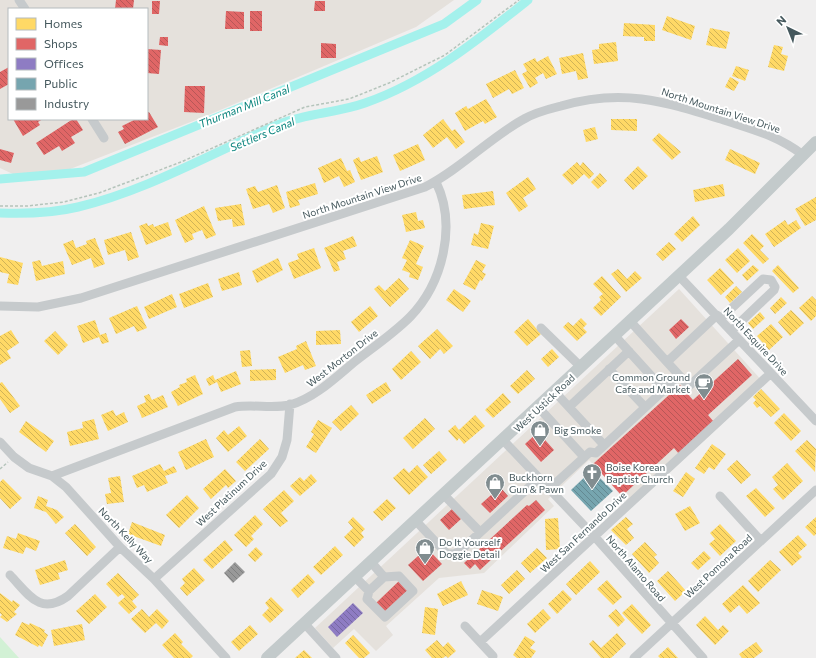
<svg xmlns="http://www.w3.org/2000/svg" width="816" height="658" viewBox="0 0 816 658" font-family="Commissioner,sans-serif">
	<style>
		.commercial { fill: #e5e1dc; fill-rule: evenodd }
		.park { fill: #d2f1d5 }
		.homes { fill: url(#homes-back-hatch) }
		.shops { fill: url(#shops-back-hatch) }
		.offices { fill: url(#offices-back-hatch) }
		.public { fill: url(#public-back-hatch) }
		.industry { fill: url(#industry-back-hatch) }
		.lines { fill: none; stroke-linecap: round; stroke-linejoin: round }
		.canal { stroke: #a4f1ec; stroke-width: 9 }
		.path { stroke: #b5c4bb; stroke-width: 1.5; stroke-dasharray: 3 2; stroke-linecap: butt }
		.minor { stroke: #c6cacc; stroke-width: 9 }
		.major { stroke: #c3cacb; stroke-width: 12 }
		.labels { text-anchor: middle; dominant-baseline: central; stroke-width: 4; stroke-linejoin: round; paint-order: stroke }
		.street-label { font-size: 10px; fill: #45585d; stroke: #fff }
		.poi-label { font-size: 10px; fill: #45585d; stroke: #fff; text-anchor: start }
		.water-label { font-size: 11px; font-style: italic; fill: #06827b; stroke: #fff }
	</style>
	<defs>
		<pattern id="homes-back-hatch" width="6" height="6" patternUnits="userSpaceOnUse"><rect width="6" height="6" fill="#ffd966"/><path d="M-1 5l2 2M0 0l6 6M5-1l2 2" fill="none" stroke="#d0b357"/></pattern>
		<pattern id="shops-back-hatch" width="6" height="6" patternUnits="userSpaceOnUse"><rect width="6" height="6" fill="#e06666"/><path d="M-1 5l2 2M0 0l6 6M5-1l2 2" fill="none" stroke="#b75757"/></pattern>
		<pattern id="offices-back-hatch" width="6" height="6" patternUnits="userSpaceOnUse"><rect width="6" height="6" fill="#8e7cc3"/><path d="M-1 5l2 2M0 0l6 6M5-1l2 2" fill="none" stroke="#7668a2"/></pattern>
		<pattern id="public-back-hatch" width="6" height="6" patternUnits="userSpaceOnUse"><rect width="6" height="6" fill="#76a5af"/><path d="M-1 5l2 2M0 0l6 6M5-1l2 2" fill="none" stroke="#638992"/></pattern>
		<pattern id="industry-back-hatch" width="6" height="6" patternUnits="userSpaceOnUse"><rect width="6" height="6" fill="#999"/><path d="M-1 5l2 2M0 0l6 6M5-1l2 2" fill="none" stroke="#7f8080"/></pattern>
	</defs>
	<rect width="100%" height="100%" fill="#f0efef"/>
	<path class="commercial" d="M 0,0 L 454,0 L 416,27 L 206,116 L 65,171 L 15,175 L 0,168 ZM 9,9 L 147,9 L 147,119 L 9,119 Z
		M 679,289 L 765,384 L 632,507 L 589,460 L 548,499 L 554,506 L 484,573 L 439,578 L 386,626 L 393,635 L 376,651 L 354,629 L 333,648 L 315,628 Z"/>
	<path class="park" d="M 0,637 L 19,658 L 0,658 Z"/>
	<path class="homes" d="M 667,16 L 695,26 L 691,40 L 662,30 Z
		M 624,23 L 655,25 L 655,41 L 644,41 L 644,37 L 623,36 Z
		M 710,28 L 730,32 L 726,49 L 706,45 Z
		M 616,42 L 618,61 L 594,64 L 592,50 L 599,49 L 599,44 Z
		M 774,45 L 783,47 L 781,54 L 788,56 L 784,71 L 768,67 Z
		M 583,53 L 588,78 L 578,80 L 576,71 L 562,74 L 559,58 Z
		M 548,56 L 557,74 L 546,79 L 543,73 L 535,78 L 538,83 L 530,88 L 522,74 L 527,71 L 523,64 L 535,58 L 537,62 Z
		M 736,66 L 749,70 L 745,81 L 732,76 Z
		M 515,70 L 524,88 L 512,94 L 509,89 L 493,98 L 486,84 Z
		M 730,77 L 739,82 L 734,91 L 725,87 Z
		M 486,99 L 497,117 L 485,124 L 483,121 L 465,131 L 455,113 L 466,106 L 468,109 Z
		M 443,119 L 452,131 L 455,129 L 465,142 L 456,149 L 447,137 L 433,148 L 423,135 Z
		M 611,119 L 637,119 L 637,131 L 611,130 Z
		M 595,127 L 598,139 L 586,142 L 583,130 Z
		M 659,133 L 681,152 L 672,160 L 652,140 Z
		M 418,144 L 425,160 L 400,171 L 393,155 Z
		M 730,149 L 760,163 L 755,174 L 725,160 Z
		M 377,156 L 383,172 L 361,180 L 353,160 L 359,157 L 361,162 Z
		M 341,158 L 347,171 L 350,170 L 355,182 L 344,187 L 339,176 L 324,183 L 318,168 Z
		M 577,162 L 580,166 L 583,162 L 594,174 L 589,179 L 584,174 L 572,185 L 562,175 Z
		M 638,166 L 648,176 L 633,190 L 624,180 Z
		M 600,173 L 607,181 L 598,189 L 591,182 Z
		M 528,177 L 536,189 L 523,198 L 528,206 L 519,212 L 506,193 Z
		M 315,183 L 318,194 L 298,200 L 300,205 L 290,208 L 286,192 Z
		M 723,184 L 725,196 L 695,202 L 693,190 Z
		M 277,185 L 285,208 L 273,213 L 269,204 L 253,209 L 246,189 L 255,186 L 258,192 Z
		M 493,191 L 495,205 L 464,209 L 462,195 Z
		M 816,197 L 816,220 L 805,226 L 795,209 Z
		M 241,204 L 245,225 L 233,227 L 232,219 L 218,221 L 215,208 Z
		M 204,206 L 216,235 L 206,239 L 202,230 L 192,234 L 194,239 L 185,243 L 175,220 Z
		M 416,212 L 418,221 L 423,220 L 425,228 L 406,232 L 402,215 Z
		M 693,216 L 700,225 L 682,242 L 674,234 Z
		M 785,220 L 788,225 L 796,220 L 801,228 L 774,247 L 765,234 Z
		M 168,222 L 172,235 L 146,245 L 139,226 L 147,223 L 148,226 L 153,224 L 154,227 Z
		M 481,223 L 494,226 L 488,249 L 471,245 L 474,233 L 478,235 Z
		M 131,232 L 139,257 L 128,261 L 125,250 L 108,255 L 104,240 Z
		M 752,234 L 764,246 L 760,250 L 769,259 L 763,264 L 743,243 Z
		M 353,236 L 357,246 L 343,251 L 346,259 L 337,262 L 340,270 L 334,272 L 324,248 Z
		M 95,238 L 105,264 L 94,268 L 91,258 L 72,265 L 63,244 L 73,240 L 76,248 L 87,244 L 86,241 Z
		M 410,240 L 424,246 L 416,264 L 423,267 L 418,280 L 409,277 L 410,273 L 402,270 L 407,260 L 402,258 Z
		M 669,242 L 676,249 L 663,261 L 656,254 Z
		M 314,248 L 321,268 L 294,279 L 288,263 L 299,259 L 297,254 Z
		M 738,248 L 750,261 L 737,273 L 725,260 Z
		M 0,257 L 23,263 L 18,285 L 7,283 L 9,274 L 0,272 Z
		M 278,258 L 283,270 L 257,283 L 252,271 Z
		M 40,260 L 42,266 L 63,261 L 65,274 L 36,281 L 32,262 Z
		M 476,260 L 486,265 L 482,272 L 486,274 L 482,281 L 480,280 L 475,290 L 463,284 Z
		M 753,265 L 759,270 L 747,281 L 742,275 Z
		M 778,265 L 799,288 L 793,293 L 772,271 Z
		M 720,268 L 734,283 L 721,295 L 707,280 Z
		M 618,269 L 627,279 L 635,271 L 642,278 L 626,292 L 611,274 Z
		M 239,272 L 242,285 L 222,291 L 218,279 Z
		M 602,276 L 621,297 L 601,316 L 593,308 L 601,300 L 599,297 L 603,294 L 593,284 Z
		M 399,278 L 409,289 L 390,307 L 374,289 L 379,285 L 385,291 Z
		M 208,283 L 213,297 L 184,308 L 179,294 Z
		M 736,286 L 742,292 L 730,303 L 725,297 Z
		M 454,289 L 471,301 L 463,312 L 446,300 Z
		M 172,294 L 177,307 L 149,319 L 144,307 Z
		M 812,296 L 816,300 L 816,316 L 811,321 L 799,308 Z
		M 781,297 L 787,303 L 775,314 L 770,308 Z
		M 137,306 L 147,328 L 137,332 L 134,326 L 116,334 L 109,318 Z
		M 370,306 L 378,316 L 359,332 L 351,322 Z
		M 791,310 L 804,323 L 790,336 L 778,322 Z
		M 760,312 L 765,318 L 753,329 L 748,323 Z
		M 581,318 L 587,324 L 583,328 L 587,332 L 577,341 L 563,327 L 568,322 L 573,326 Z
		M 528,319 L 541,334 L 527,346 L 514,332 Z
		M 95,320 L 100,335 L 106,333 L 109,342 L 102,344 L 99,337 L 83,343 L 77,326 Z
		M 771,324 L 783,337 L 769,350 L 757,336 Z
		M 437,329 L 453,346 L 444,354 L 440,349 L 430,359 L 418,346 Z
		M 11,330 L 19,343 L 7,351 L 11,358 L 0,365 L 0,336 Z
		M 340,330 L 341,344 L 316,345 L 316,331 Z
		M 55,331 L 68,345 L 58,355 L 44,341 Z
		M 306,341 L 316,366 L 305,370 L 303,365 L 285,373 L 278,357 L 297,349 L 296,346 Z
		M 552,349 L 559,357 L 548,367 L 541,359 Z
		M 250,350 L 252,366 L 242,367 L 240,351 Z
		M 411,351 L 421,362 L 401,380 L 392,369 Z
		M 276,369 L 276,380 L 250,381 L 250,370 Z
		M 527,370 L 535,379 L 518,394 L 510,386 Z
		M 236,371 L 241,384 L 221,392 L 217,382 L 209,386 L 206,379 L 213,375 L 215,380 Z
		M 195,375 L 203,394 L 178,406 L 171,392 L 180,387 L 179,385 L 187,382 L 186,379 Z
		M 2,382 L 20,406 L 10,413 L 0,399 L 0,383 Z
		M 386,382 L 391,391 L 372,404 L 366,395 Z
		M 761,389 L 780,409 L 771,417 L 760,406 L 757,408 L 753,403 L 756,400 L 753,397 Z
		M 503,393 L 511,402 L 493,418 L 485,410 Z
		M 149,394 L 152,400 L 163,395 L 168,407 L 142,418 L 137,406 L 146,402 L 144,396 Z
		M 351,405 L 359,414 L 341,431 L 332,422 Z
		M 113,410 L 116,416 L 124,412 L 128,422 L 108,431 L 101,415 Z
		M 784,413 L 801,431 L 791,441 L 774,423 Z
		M 475,415 L 485,426 L 464,444 L 459,438 L 457,441 L 448,431 L 455,425 L 459,430 Z
		M 425,418 L 435,429 L 413,449 L 403,438 Z
		M 94,419 L 99,439 L 70,446 L 67,432 L 83,428 L 82,422 Z
		M 318,420 L 332,428 L 316,453 L 306,447 L 314,434 L 311,432 Z
		M 26,421 L 54,441 L 46,452 L 19,432 Z
		M 239,426 L 247,436 L 228,452 L 216,438 L 224,430 L 228,435 Z
		M 206,439 L 214,457 L 186,470 L 178,452 Z
		M 260,439 L 269,449 L 245,471 L 236,462 Z
		M 807,440 L 816,449 L 815,472 L 795,451 Z
		M 712,444 L 726,454 L 714,470 L 709,467 L 704,474 L 695,468 Z
		M 439,451 L 447,460 L 431,474 L 423,465 Z
		M 737,460 L 751,475 L 741,484 L 727,469 Z
		M 787,463 L 803,481 L 783,500 L 773,489 L 778,485 L 772,477 Z
		M 160,464 L 164,471 L 174,466 L 177,472 L 165,476 L 168,483 L 147,492 L 144,485 L 137,488 L 132,476 Z
		M 417,465 L 428,477 L 409,495 L 393,478 L 404,468 L 409,473 Z
		M 225,469 L 236,481 L 228,488 L 226,485 L 211,499 L 203,489 Z
		M 686,472 L 695,479 L 683,497 L 673,491 Z
		M 311,474 L 317,481 L 300,496 L 290,486 L 300,477 L 304,481 Z
		M 120,476 L 124,502 L 107,504 L 105,494 L 111,493 L 108,478 Z
		M 3,479 L 22,498 L 10,509 L 0,498 L 0,482 Z
		M 756,488 L 775,508 L 765,517 L 746,496 Z
		M 284,490 L 294,501 L 281,513 L 288,521 L 280,527 L 263,509 Z
		M 187,495 L 199,508 L 179,528 L 166,515 Z
		M 38,496 L 48,500 L 46,506 L 57,510 L 64,517 L 56,524 L 46,512 L 34,508 Z
		M 387,499 L 396,508 L 382,521 L 373,512 Z
		M 690,506 L 700,523 L 685,531 L 675,514 Z
		M 255,515 L 263,524 L 251,536 L 254,539 L 246,547 L 234,535 Z
		M 353,517 L 365,529 L 361,533 L 364,537 L 354,547 L 344,537 L 353,528 L 348,522 Z
		M 626,517 L 633,524 L 627,529 L 634,538 L 626,545 L 611,530 Z
		M 816,517 L 816,534 L 814,536 L 805,527 Z
		M 558,518 L 560,549 L 546,550 L 545,519 Z
		M 132,522 L 165,535 L 161,546 L 128,534 Z
		M 75,524 L 96,547 L 87,556 L 65,533 Z
		M 720,524 L 736,541 L 720,556 L 709,544 L 715,539 L 710,533 Z
		M 18,533 L 40,541 L 36,551 L 26,547 L 23,554 L 3,548 L 7,536 L 16,539 Z
		M 798,535 L 807,545 L 798,553 L 802,557 L 792,566 L 779,552 Z
		M 225,540 L 233,550 L 212,569 L 203,560 Z
		M 645,542 L 657,555 L 654,557 L 659,563 L 649,573 L 632,554 Z
		M 335,546 L 343,555 L 321,575 L 313,567 Z
		M 256,547 L 263,554 L 255,562 L 248,555 Z
		M 537,548 L 547,558 L 530,573 L 521,563 Z
		M 704,551 L 711,558 L 698,570 L 691,563 Z
		M 65,560 L 68,570 L 58,573 L 60,579 L 40,585 L 35,570 Z
		M 770,560 L 781,570 L 758,592 L 748,581 Z
		M 590,561 L 600,572 L 576,595 L 566,584 Z
		M 194,568 L 205,580 L 187,596 L 180,588 L 185,583 L 182,579 Z
		M 517,570 L 525,579 L 509,594 L 501,585 Z
		M 668,571 L 686,591 L 675,601 L 657,581 Z
		M 118,573 L 139,595 L 132,601 L 137,607 L 129,614 L 118,603 L 125,597 L 122,594 L 118,597 L 106,584 Z
		M 308,574 L 315,582 L 298,598 L 291,590 Z
		M 607,580 L 622,597 L 613,605 L 597,589 Z
		M 461,581 L 468,595 L 443,606 L 437,594 Z
		M 743,585 L 760,603 L 747,614 L 739,605 L 730,613 L 722,604 Z
		M 482,590 L 503,597 L 498,611 L 477,604 Z
		M 563,590 L 572,599 L 557,614 L 548,604 Z
		M 0,593 L 12,602 L 13,600 L 20,605 L 14,612 L 17,614 L 7,622 L 0,617 L 2,615 L 0,613 Z
		M 95,594 L 107,607 L 89,624 L 76,611 Z
		M 271,597 L 284,610 L 270,623 L 262,615 L 269,608 L 265,603 Z
		M 632,604 L 651,625 L 642,634 L 622,613 Z
		M 425,607 L 438,609 L 435,635 L 422,633 Z
		M 142,609 L 149,617 L 157,609 L 169,621 L 162,629 L 156,623 L 145,633 L 131,619 Z
		M 543,609 L 551,618 L 535,633 L 527,624 Z
		M 616,609 L 625,620 L 618,627 L 608,616 Z
		M 705,616 L 718,630 L 723,625 L 729,631 L 715,645 L 696,625 Z
		M 22,622 L 29,625 L 30,623 L 45,630 L 44,632 L 48,635 L 42,647 L 39,645 L 38,647 L 15,635 Z
		M 82,624 L 85,640 L 54,646 L 51,630 Z
		M 250,625 L 258,634 L 239,651 L 231,642 Z
		M 175,633 L 183,642 L 181,644 L 193,656 L 191,658 L 174,658 L 162,645 Z
		M 617,633 L 626,644 L 611,658 L 601,658 L 589,644 L 593,640 L 601,648 Z
		M 353,635 L 370,653 L 364,658 L 359,658 L 345,643 Z
		M 525,636 L 535,642 L 530,648 L 536,651 L 531,658 L 517,658 L 513,655 Z
		M 437,640 L 443,647 L 448,642 L 456,651 L 448,658 L 446,656 L 443,658 L 432,658 L 425,650 Z
		M 756,642 L 763,651 L 754,658 L 742,658 L 739,654 Z
		M 668,647 L 678,658 L 660,658 L 658,656 Z
		M 304,650 L 312,658 L 295,658 Z"/>
	<path class="shops" d="M 116,0 L 134,0 L 133,9 L 115,9 Z
		M 152,1 L 160,1 L 159,14 L 152,14 Z
		M 315,1 L 325,1 L 325,11 L 314,11 Z
		M 226,11 L 244,12 L 244,29 L 225,29 Z
		M 250,11 L 262,11 L 262,31 L 250,31 Z
		M 160,37 L 168,37 L 168,46 L 159,45 Z
		M 321,43 L 336,44 L 336,58 L 321,58 Z
		M 147,49 L 161,50 L 159,74 L 147,73 Z
		M 9,67 L 9,84 L 0,89 L 0,72 Z
		M 185,86 L 205,86 L 204,113 L 184,112 Z
		M 149,112 L 158,127 L 125,144 L 118,132 L 124,129 L 122,126 L 136,119 L 147,119 L 147,113 Z
		M 13,119 L 43,119 L 38,122 L 40,125 L 23,136 Z
		M 73,119 L 76,119 L 83,130 L 71,137 L 75,143 L 62,151 L 59,146 L 44,155 L 36,143 Z
		M 0,149 L 14,153 L 11,163 L 0,160 Z
		M 681,319 L 689,327 L 676,339 L 669,330 Z
		M 738,359 L 752,375 L 708,415 L 714,422 L 679,454 L 674,448 L 622,496 L 593,464 L 680,385 L 693,400 Z
		M 538,432 L 554,450 L 541,462 L 525,444 Z
		M 500,487 L 508,496 L 490,513 L 481,504 Z
		M 536,500 L 545,510 L 480,570 L 475,564 L 470,569 L 464,563 L 527,505 L 529,506 Z
		M 452,509 L 461,519 L 449,530 L 440,520 Z
		M 427,548 L 442,564 L 423,581 L 408,565 Z
		M 399,581 L 408,591 L 385,613 L 376,603 Z"/>
	<path class="offices" d="M 353,603 L 363,613 L 337,637 L 328,627 Z"/>
	<path class="public" d="M 592,470 L 613,491 L 591,511 L 571,490 Z"/>
	<path class="industry" d="M 235,562 L 245,572 L 233,583 L 224,573 Z"/>
	<g class="lines">
		<path class="canal" d="M 0,179 L 84,172 L 444,24 L 477,0
			M 0,213 C 26,214 53,213 78,207 C 149,190 213,152 280,124 C 307,113 337,113 365,103 C 426,82 478,40 528,0"/>
		<path class="path" d="M 0,206 L 27,206 L 64,202 L 99,193 L 181,162 L 305,107 L 349,99 L 389,83 L 445,55 L 519,0
			M 0,469 L 8,462"/>
		<path class="minor" d="M 19,0 L 25,9
			M 92,119 L 104,138
			M 679,276 L 816,421
			M 0,306 L 38,307 L 81,298 L 425,187 C 461,169 489,138 524,119 C 536,112 549,109 561,106 C 622,88 663,101 721,119 C 751,129 777,135 803,155
			M 717,315 L 667,362 L 689,386 L 739,340
			M 720,319 L 763,279 L 771,280 L 775,287 L 774,290 L 731,331
			M 630,321 L 667,362
			M 541,328 L 581,367
			M 609,369 L 645,407
			M 664,390 L 679,376
			M 555,392 L 604,445
			M 569,407 L 629,351
			M 539,408 L 584,457
			M 503,440 L 595,537 L 703,658
			M 0,442 L 14,457 L 29,468 L 52,476 L 66,487 L 120,547 L 154,579 L 226,658
			M 52,476 L 235,407 C 254,404 272,409 290,405 C 314,398 334,379 353,363 C 372,348 393,334 410,317 C 443,283 457,225 436,182
			M 549,489 L 590,452 L 596,453 L 664,390 L 615,336
			M 444,495 L 480,532
			M 720,496 L 761,541
			M 416,521 L 447,554 L 454,554 L 460,551 L 539,478
			M 10,575 C 29,595 40,616 68,596 L 120,547
			M 355,577 L 369,591 L 384,577 L 371,562
			M 154,579 L 271,474 L 282,457 L 287,440 L 290,404
			M 369,591 L 367,599 L 385,617 L 413,591 L 399,576 L 384,577
			M 304,623 L 336,658
			M 465,626 L 493,656
			M 480,642 L 771,373
			M 634,658 L 816,490"/>
		<path class="major" d="M 267,658 L 729,229 L 816,142"/>
	</g>
	<defs>
		<g id="cafe-pin" transform="scale(1)"><path d="M0 17L-7.5 6A9.5 9.5 0 1 1 7.5 6Z" fill="#818d90" stroke="#fff"/><path d="M-5.5-4.5H6V0H3Q3 3.5 0 3.5H-2.5Q-5.5 3.5-5.5 0ZM3-3.2v2h1.7v-2ZM-6 4.5H4V6H-6Z" fill="#fff"/></g>
		<g id="shop-pin" transform="scale(1)"><path d="M0 17L-7.5 6A9.5 9.5 0 1 1 7.5 6Z" fill="#818d90" stroke="#fff"/><path d="M-5-2.5h2.3a2.7 3.5 0 0 1 5.4 0H5L5.5 6h-11ZM-1.5-2.5h3a1.5 2.3 0 0 0-3 0Z" fill="#fff"/></g>
		<g id="church-pin" transform="scale(1)"><path d="M0 17L-7.5 6A9.5 9.5 0 1 1 7.5 6Z" fill="#818d90" stroke="#fff"/><path d="M-1.2-6h2.4v3.5h3.3v2.4h-3.3V6h-2.4V-.1h-3.3v-2.4h3.3Z" fill="#fff"/></g>
	</defs>
	<g fill-rule="evenodd">
		<use href="#cafe-pin" x="704" y="383"/>
		<use href="#shop-pin" x="540" y="430"/>
		<use href="#church-pin" x="592" y="473"/>
		<use href="#shop-pin" x="495" y="483"/>
		<use href="#shop-pin" x="425" y="548"/>
	</g>
	<g class="labels">
		<g class="street-label">
			<text transform="translate(721 110) rotate(18)">North Mountain View Drive</text>
			<text transform="translate(362 196) rotate(-18)">North Mountain View Drive</text>
			<text transform="translate(756 341) rotate(47)">North Esquire Drive</text>
			<text transform="translate(342 358) rotate(-38)">West Morton Drive</text>
			<text transform="translate(544 403) rotate(-43)">West Ustick Road</text>
			<text transform="translate(231 493) rotate(-43)">West Platinum Drive</text>
			<text transform="translate(583 532) rotate(-43)">West San Fernando Drive</text>
			<text transform="translate(126 535) rotate(46)">North Kelly Way</text>
			<text transform="translate(718 566) rotate(-43)">West Pomona Road</text>
			<text transform="translate(636 568) rotate(49)">North Alamo Road</text>
		</g>
		<g class="poi-label">
			<text x="690" y="377" text-anchor="end">Common Ground<tspan x="690" dy="12">Cafe and Market</tspan></text>
			<text x="554" y="430">Big Smoke</text>
			<text x="606" y="467">Boise Korean<tspan x="606" dy="12">Baptist Church</tspan></text>
			<text x="509" y="477">Buckhorn<tspan x="509" dy="12">Gun &amp; Pawn</tspan></text>
			<text x="439" y="542">Do It Yourself<tspan x="439" dy="12">Doggie Detail</tspan></text>
		</g>
		<g class="water-label">
			<text transform="translate(244 106) rotate(-22)">Thurman Mill Canal</text>
			<text transform="translate(262 134) rotate(-23)">Settlers Canal</text>
		</g>
	</g>
	<rect x="8" y="8" width="140" height="112" fill="#ffffff" stroke="#b5bcbe"/>
	<rect x="16" y="18" width="20" height="12" fill="#ffd966" stroke="#b5bcbe"/>
	<text x="44" y="28" font-size="12" fill="#45585d">Homes</text>
	<rect x="16" y="38" width="20" height="12" fill="#e06666" stroke="#b5bcbe"/>
	<text x="44" y="48" font-size="12" fill="#45585d">Shops</text>
	<rect x="16" y="58" width="20" height="12" fill="#8e7cc3" stroke="#b5bcbe"/>
	<text x="44" y="68" font-size="12" fill="#45585d">Offices</text>
	<rect x="16" y="78" width="20" height="12" fill="#76a5af" stroke="#b5bcbe"/>
	<text x="44" y="88" font-size="12" fill="#45585d">Public</text>
	<rect x="16" y="98" width="20" height="12" fill="#999999" stroke="#b5bcbe"/>
	<text x="44" y="108" font-size="12" fill="#45585d">Industry</text>
	<g transform="translate(788 28) rotate(317)" stroke="#ffffff" stroke-width="3" paint-order="stroke">
	<path d="M0-3L7 15L0 10L-7 15Z" fill="#45585d"/>
	<text y="-6" font-size="11" font-weight="bold" text-anchor="middle" fill="#45585d">N</text>
	</g>
</svg>
